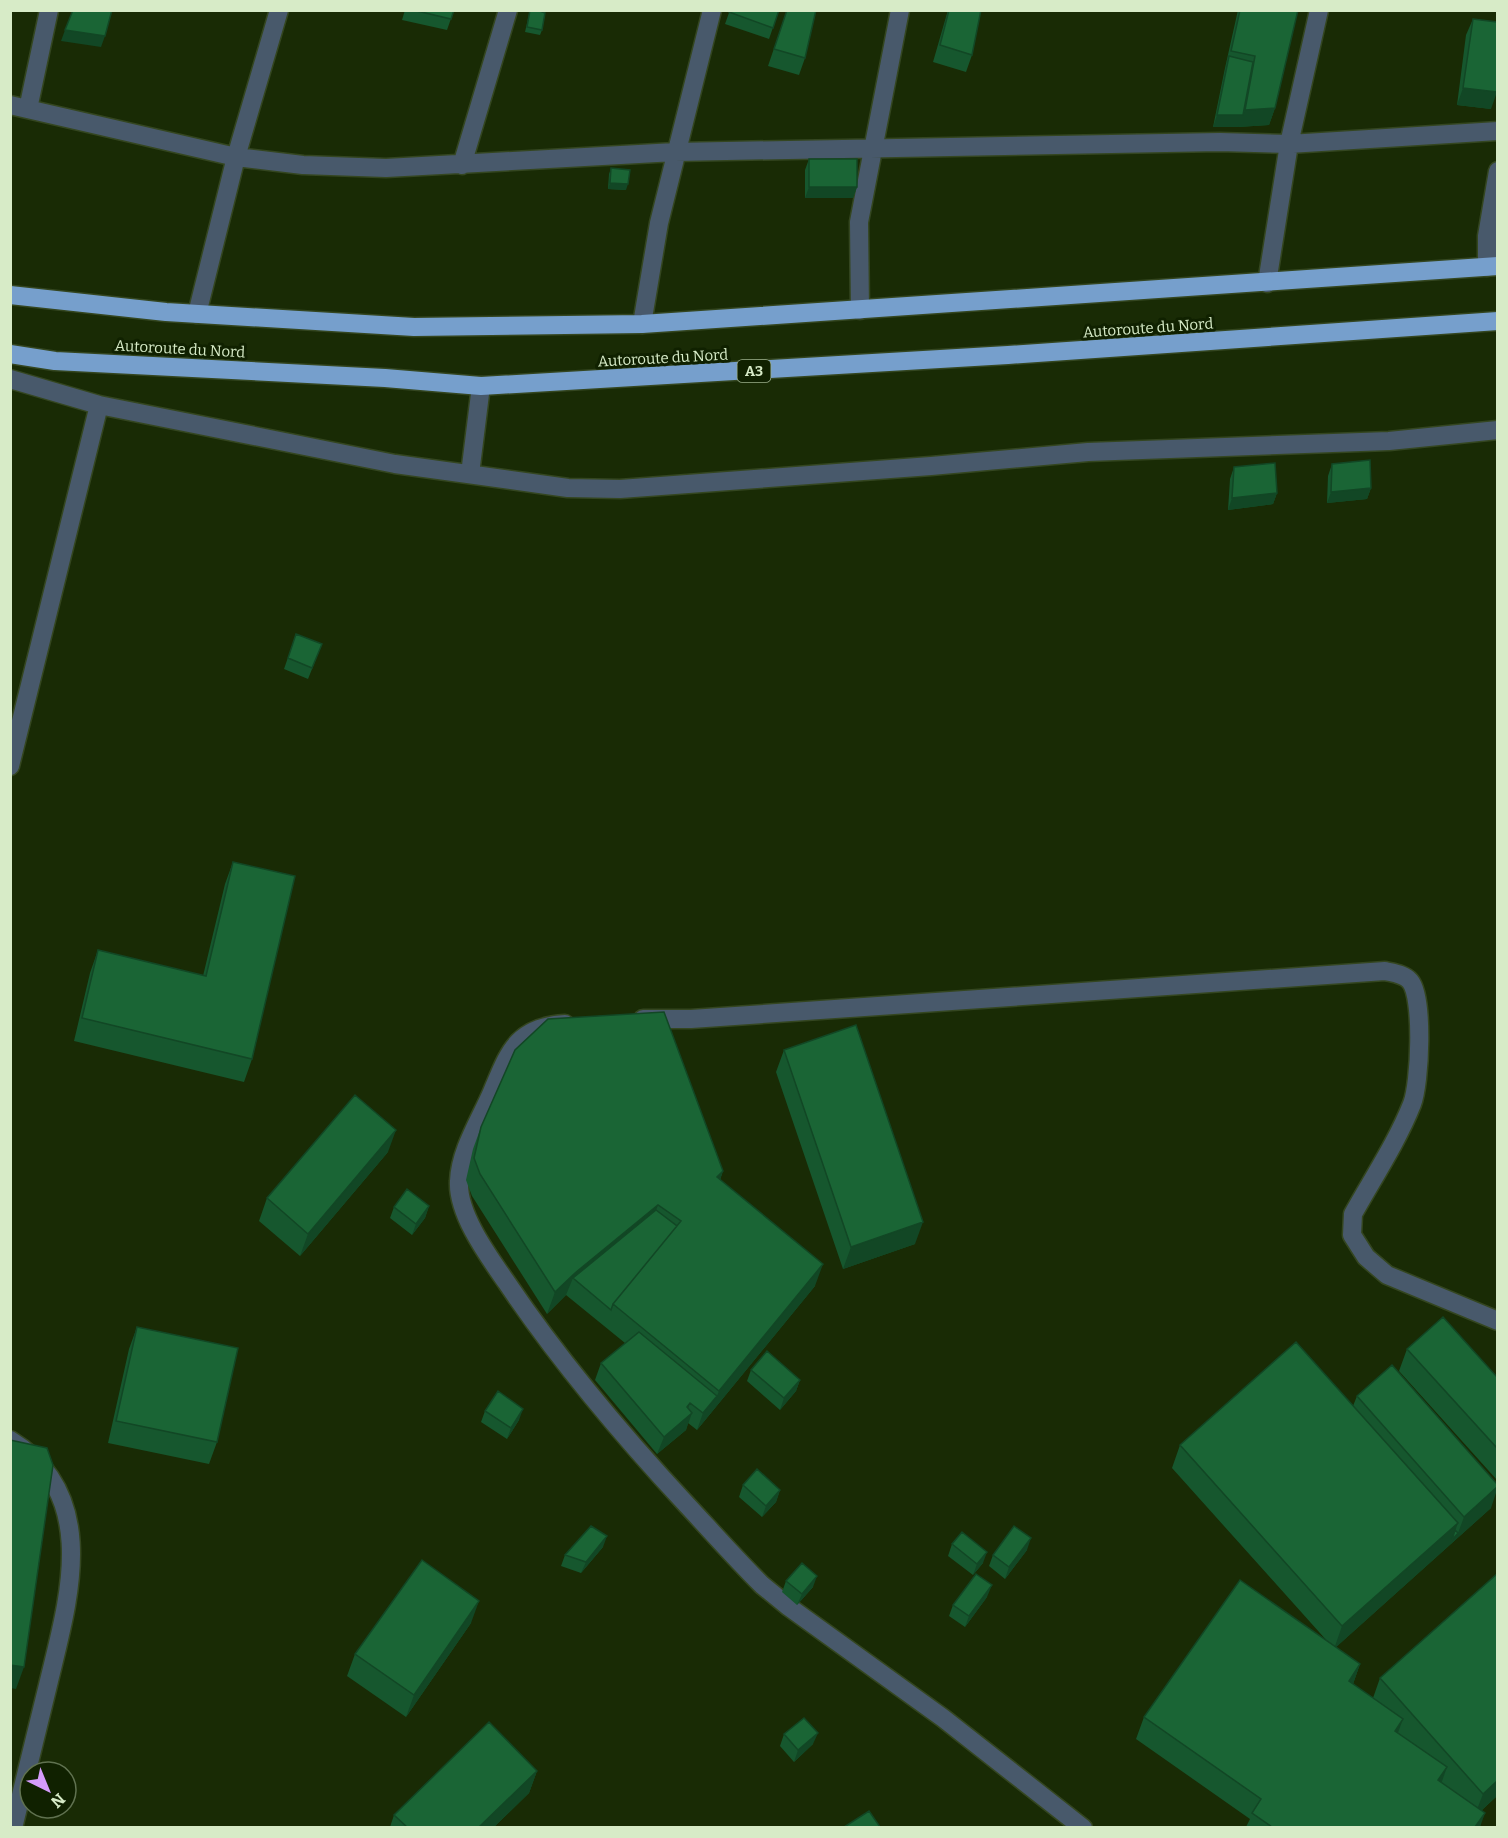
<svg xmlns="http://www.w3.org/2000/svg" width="1508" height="1838" viewBox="0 0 1508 1838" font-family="Bitter,serif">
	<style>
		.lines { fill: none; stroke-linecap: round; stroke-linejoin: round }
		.minor-casing { stroke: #344620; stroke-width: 21 }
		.highway-casing { stroke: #344620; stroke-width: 21 }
		.minor { stroke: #48596b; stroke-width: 18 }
		.highway { stroke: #769fcc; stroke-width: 18 }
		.wall { fill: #16572e }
		.shaded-wall { fill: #124725 }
		.building { fill: #1a6535; stroke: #124725; stroke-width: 1.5 }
		.labels { text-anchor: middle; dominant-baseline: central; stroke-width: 6; stroke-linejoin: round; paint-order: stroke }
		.shield { fill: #102100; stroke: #9bae8b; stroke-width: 1.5 }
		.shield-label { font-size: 14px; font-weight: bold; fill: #d7ebc7 }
		.street-label { font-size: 15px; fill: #d7ebc7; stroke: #102100 }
	</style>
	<rect width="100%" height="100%" fill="#192b05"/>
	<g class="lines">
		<g class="minor-casing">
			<path id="minor" d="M 10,105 L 236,157 L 303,165 L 386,168 L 675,152 L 1220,142 L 1289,144 L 1498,131
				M 28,109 L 49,10
				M 462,165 L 508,10
				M 1487,267 L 1487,236 L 1498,171
				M 1267,283 L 1289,144 L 1319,10
				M 860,310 L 859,222 L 900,10
				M 197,314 L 236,157 L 279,10
				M 642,324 L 659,223 L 712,10
				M 10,379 L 99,405 L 395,464 L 568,488 L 620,489 L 931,466 L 1088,452 L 1389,441 L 1498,430
				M 470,474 L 481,386
				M 10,766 L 99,405
				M 643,1019 L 691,1019 L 1385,971 C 1393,973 1404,974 1410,981 C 1424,997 1420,1084 1412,1104 C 1397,1142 1373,1178 1353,1214 L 1352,1235 L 1366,1257 L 1387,1275 L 1498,1321
				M 565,1024 C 516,1027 509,1052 492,1092 C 480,1120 460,1151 459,1181 C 457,1214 489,1257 507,1283 C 561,1363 622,1435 687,1505 C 712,1532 736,1559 762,1585 L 789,1607 L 943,1718 L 1083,1828
				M 10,1440 C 102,1496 68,1601 48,1685 C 36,1733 25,1780 13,1828"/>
		</g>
		<g class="highway-casing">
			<path id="highway" d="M 10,295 L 166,312 L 414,327 L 642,324 L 1498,266
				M 10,354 L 55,361 L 385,378 L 481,386 L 1008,355 L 1498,321"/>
		</g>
		<use href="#minor" class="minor"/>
		<use href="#highway" class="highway"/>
	</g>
	<path class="wall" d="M 405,10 L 454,10 L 447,30 L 402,20 Z
		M 530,10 L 542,30 L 540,35 L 525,32 Z
		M 730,10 L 779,10 L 769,39 L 725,24 Z
		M 787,10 L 805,58 L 799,75 L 768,66 Z
		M 948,10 L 981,10 L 972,55 L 966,72 L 933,62 Z
		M 1238,10 L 1298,10 L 1275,108 L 1269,125 L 1238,127 L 1213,127 L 1225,68 Z
		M 1473,19 L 1491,109 L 1457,105 L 1466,35 Z
		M 809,159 L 857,187 L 853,198 L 805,198 L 805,170 Z
		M 611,168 L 626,190 L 608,189 L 609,174 Z
		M 1332,464 L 1371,488 L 1367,499 L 1327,503 L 1328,476 Z
		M 1234,467 L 1277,493 L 1273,504 L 1228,510 L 1230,479 Z
		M 296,634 L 322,644 L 308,679 L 284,669 Z
		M 233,862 L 252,1059 L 244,1082 L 74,1041 L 90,973 L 98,950 L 203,976 L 225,884 Z
		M 784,1050 L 915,1244 L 843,1269 L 776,1072 Z
		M 481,1127 L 723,1171 L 720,1180 L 815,1286 L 697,1430 L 688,1423 L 686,1430 L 657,1454 L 595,1380 L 601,1363 L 625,1343 L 566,1295 L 547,1314 L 472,1196 L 466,1180 L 473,1149 Z
		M 388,1152 L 300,1256 L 259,1221 L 267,1198 Z
		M 429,1206 L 425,1218 L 412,1235 L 390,1218 L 394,1207 Z
		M 137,1327 L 217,1442 L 209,1464 L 108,1443 L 129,1349 Z
		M 1407,1349 L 1497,1377 L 1497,1480 L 1399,1371 Z
		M 751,1370 L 800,1380 L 796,1391 L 780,1410 L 747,1381 Z
		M 1357,1396 L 1491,1508 L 1336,1647 L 1360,1664 L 1353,1684 L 1373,1698 L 1380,1678 L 1497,1796 L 1482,1810 L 1480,1827 L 1246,1827 L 1250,1819 L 1136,1739 L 1144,1717 L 1328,1642 L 1172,1468 L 1180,1445 L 1353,1406 Z
		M 485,1411 L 519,1420 L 507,1439 L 481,1422 Z
		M 743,1485 L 780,1490 L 776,1502 L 762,1517 L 739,1497 Z
		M 952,1544 L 983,1563 L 973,1575 L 948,1556 Z
		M 603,1547 L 581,1573 L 561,1566 L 565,1555 Z
		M 1027,1550 L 1005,1579 L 989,1566 L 993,1555 Z
		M 786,1581 L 813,1587 L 797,1605 L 782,1592 Z
		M 987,1597 L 965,1627 L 949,1616 L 953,1605 Z
		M 471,1623 L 406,1717 L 347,1676 L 355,1654 Z
		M 784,1734 L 813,1744 L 794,1762 L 780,1746 Z
		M 537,1771 L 529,1793 L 494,1827 L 390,1827 L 394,1815 Z"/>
	<path class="shaded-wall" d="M 65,30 L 105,36 L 101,47 L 61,41 Z
		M 1463,88 L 1497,92 L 1491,109 L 1457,105 Z
		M 1275,108 L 1269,125 L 1238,127 L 1213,127 L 1217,115 L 1243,115 L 1245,110 Z
		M 610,183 L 628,184 L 626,190 L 608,189 Z
		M 809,187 L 857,187 L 853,198 L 805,198 Z
		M 1371,488 L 1367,499 L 1327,503 L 1331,492 Z
		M 1277,493 L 1273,504 L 1228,510 L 1232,498 Z
		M 396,1130 L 388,1152 L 300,1256 L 308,1234 Z
		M 723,1171 L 715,1194 L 717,1177 Z
		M 658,1205 L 650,1227 L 573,1278 L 566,1295 L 547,1314 L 555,1292 L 575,1273 Z
		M 429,1206 L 425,1218 L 412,1235 L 416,1224 Z
		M 923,1222 L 915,1244 L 843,1269 L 851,1247 Z
		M 823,1264 L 815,1286 L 697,1430 L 703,1413 L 717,1396 L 719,1391 Z
		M 800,1380 L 796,1391 L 780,1410 L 784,1398 Z
		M 690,1403 L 684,1419 L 692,1413 L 686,1430 L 657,1454 L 664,1437 Z
		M 523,1409 L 519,1420 L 507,1439 L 511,1428 Z
		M 1497,1487 L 1497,1490 L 1491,1508 L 1334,1649 L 1342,1626 L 1458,1523 L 1452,1540 L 1458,1533 L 1464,1517 Z
		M 780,1490 L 776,1502 L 762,1517 L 766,1506 Z
		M 607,1536 L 603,1547 L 581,1573 L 586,1562 Z
		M 1031,1538 L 1027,1550 L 1005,1579 L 1009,1567 Z
		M 987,1552 L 983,1563 L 973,1575 L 977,1564 Z
		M 817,1576 L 813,1587 L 797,1605 L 802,1594 Z
		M 992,1585 L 987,1597 L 965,1627 L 969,1616 Z
		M 479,1601 L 471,1623 L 406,1717 L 414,1695 Z
		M 1360,1664 L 1352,1687 L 1349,1681 Z
		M 10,1665 L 24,1667 L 16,1689 L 10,1688 Z
		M 1403,1719 L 1395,1741 L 1395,1731 Z
		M 818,1733 L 813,1744 L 794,1762 L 798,1750 Z
		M 1447,1767 L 1439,1790 L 1438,1780 Z
		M 537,1771 L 529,1793 L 494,1827 L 479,1827 Z
		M 1497,1781 L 1497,1796 L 1474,1817 L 1483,1794 Z
		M 1485,1813 L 1480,1827 L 1475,1827 Z"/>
	<path class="building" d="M 73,10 L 112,10 L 105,36 L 65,30 Z
		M 413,10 L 454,10 L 451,19 Z
		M 530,10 L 537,10 L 545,13 L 542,30 L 527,27 Z
		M 730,10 L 779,10 L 773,28 L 729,12 Z
		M 787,10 L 816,10 L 805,58 L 774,49 Z
		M 949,10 L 981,10 L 972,55 L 940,45 Z
		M 1240,10 L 1298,10 L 1275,108 L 1245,110 L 1255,56 L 1231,51 Z
		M 1473,19 L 1497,22 L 1497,92 L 1463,88 Z
		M 1229,56 L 1253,62 L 1243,115 L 1217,115 Z
		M 809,159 L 857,159 L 857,187 L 809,187 Z
		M 611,168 L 630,170 L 628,184 L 610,183 Z
		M 1370,460 L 1371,488 L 1331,492 L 1332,464 Z
		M 1275,463 L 1277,493 L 1232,498 L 1234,467 Z
		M 296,634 L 322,644 L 312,668 L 288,658 Z
		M 233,862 L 295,876 L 252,1059 L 82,1018 L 98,950 L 206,976 Z
		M 664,1012 L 723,1171 L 717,1177 L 823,1264 L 719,1391 L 613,1304 L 681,1221 L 658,1205 L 575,1273 L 555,1292 L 480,1174 L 474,1158 L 481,1127 L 515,1050 L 548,1019 Z
		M 856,1025 L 923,1222 L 851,1247 L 784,1050 Z
		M 355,1095 L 396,1130 L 308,1234 L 267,1198 Z
		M 407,1189 L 429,1206 L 416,1224 L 394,1207 Z
		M 656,1210 L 677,1226 L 613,1304 L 611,1310 L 573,1278 Z
		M 1443,1317 L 1497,1377 L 1497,1448 L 1407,1349 Z
		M 137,1327 L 238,1348 L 217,1442 L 116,1421 Z
		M 639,1332 L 717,1396 L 703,1413 L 690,1403 L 687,1407 L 692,1413 L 664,1437 L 601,1363 Z
		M 1296,1342 L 1458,1523 L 1342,1626 L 1180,1445 Z
		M 767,1351 L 800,1380 L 784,1398 L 751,1370 Z
		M 1392,1365 L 1497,1484 L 1497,1487 L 1464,1517 L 1357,1396 Z
		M 498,1391 L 523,1409 L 511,1428 L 485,1411 Z
		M 10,1440 L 47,1448 L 53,1465 L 24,1667 L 10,1665 Z
		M 757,1469 L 780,1490 L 766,1506 L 743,1485 Z
		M 591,1526 L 607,1536 L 586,1562 L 565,1555 Z
		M 1014,1526 L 1031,1538 L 1009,1567 L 993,1555 Z
		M 1455,1530 L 1458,1533 L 1452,1540 Z
		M 962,1532 L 987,1552 L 977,1564 L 952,1544 Z
		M 422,1560 L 479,1601 L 414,1695 L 355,1654 Z
		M 802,1563 L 817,1576 L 802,1594 L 786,1581 Z
		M 976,1574 L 992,1585 L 969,1616 L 953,1605 Z
		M 1497,1574 L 1497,1781 L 1483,1794 L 1380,1678 Z
		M 1240,1580 L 1360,1664 L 1349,1681 L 1403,1719 L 1395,1731 L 1447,1767 L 1438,1780 L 1485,1813 L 1475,1827 L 1272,1827 L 1252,1813 L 1261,1799 L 1144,1717 Z
		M 804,1718 L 818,1733 L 798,1750 L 784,1734 Z
		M 489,1722 L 537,1771 L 479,1827 L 407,1827 L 394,1815 Z
		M 869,1811 L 880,1827 L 844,1827 Z"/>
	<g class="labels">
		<rect class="shield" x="737.5" y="360" width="33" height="22" rx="4.5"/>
		<g class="shield-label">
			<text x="754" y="371">A3</text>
		</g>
		<g class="street-label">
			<text transform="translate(1148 328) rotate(-4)">Autoroute du Nord</text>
			<text transform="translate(180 349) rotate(3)">Autoroute du Nord</text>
			<text transform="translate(663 358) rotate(-3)">Autoroute du Nord</text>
		</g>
	</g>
	<rect width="1508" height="1838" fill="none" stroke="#d7ebc7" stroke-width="24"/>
	<g transform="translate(48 1790) rotate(137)"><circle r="28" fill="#102100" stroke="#607250" stroke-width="1.5"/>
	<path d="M0-4.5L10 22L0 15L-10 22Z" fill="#d59cfb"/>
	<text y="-9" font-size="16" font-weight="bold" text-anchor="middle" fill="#d7ebc7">N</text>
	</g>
</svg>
